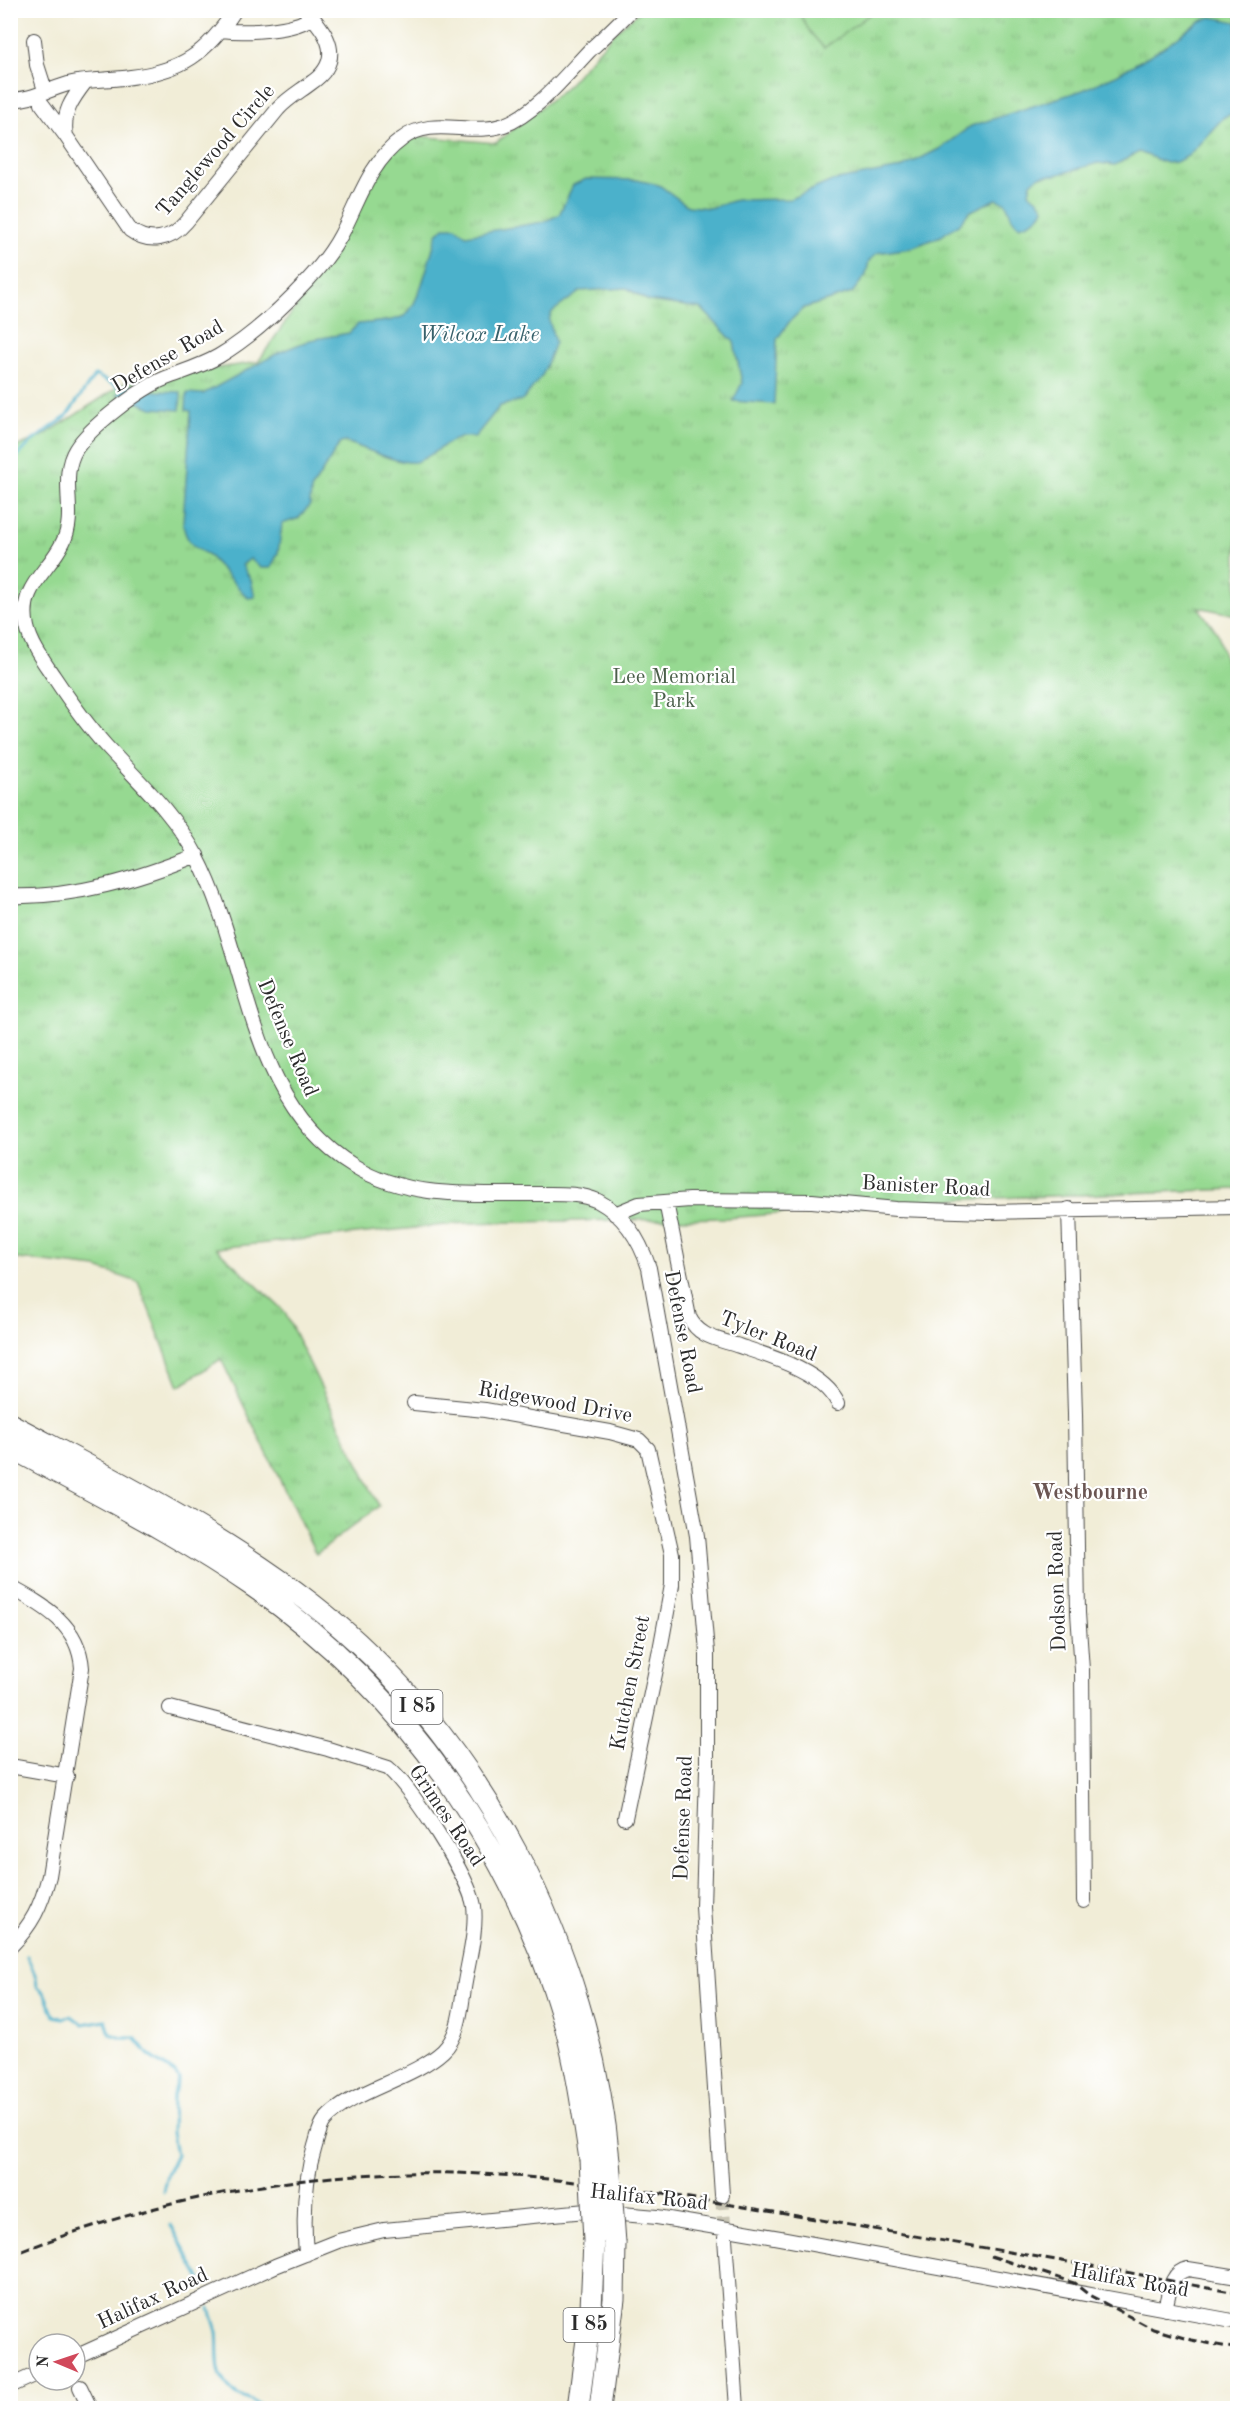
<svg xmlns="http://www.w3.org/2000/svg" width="1248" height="2419" viewBox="0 0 1248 2419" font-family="'Old Standard TT',serif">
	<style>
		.grass { fill: url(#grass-tufts); stroke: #60825e; stroke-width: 1.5 }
		.garden { fill: #96d991; stroke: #60825e; stroke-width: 1.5 }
		.water { fill: #4cb1cb; stroke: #3c6e7b; stroke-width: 1.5 }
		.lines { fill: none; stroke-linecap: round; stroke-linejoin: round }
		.stream { stroke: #4cb1cb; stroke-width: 3 }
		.minor-tunnel { stroke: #c9c6b5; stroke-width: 14; stroke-dasharray: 14 7; stroke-linecap: butt }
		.minor-casing { stroke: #494845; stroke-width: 16 }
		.highway-casing { stroke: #494845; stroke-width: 23 }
		.minor { stroke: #fff; stroke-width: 14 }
		.highway { stroke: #fff; stroke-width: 21 }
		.rail { stroke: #2b2b2b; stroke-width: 3; stroke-dasharray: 9 4.5; stroke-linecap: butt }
		.highway-bridge-casing { stroke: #494845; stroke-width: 23; stroke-linecap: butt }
		.highway-bridge { stroke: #fff; stroke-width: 21 }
		.labels { text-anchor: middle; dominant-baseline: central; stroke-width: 4.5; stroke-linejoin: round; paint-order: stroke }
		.shield { fill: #fff; stroke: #6b6b6b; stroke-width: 1.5 }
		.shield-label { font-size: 20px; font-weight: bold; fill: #2b2b2b }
		.street-label { font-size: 21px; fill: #2b2b2b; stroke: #fff }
		.park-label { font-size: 21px; fill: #4b5f4a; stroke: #fff }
		.water-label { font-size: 22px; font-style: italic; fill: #38616b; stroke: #fff }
		.neighbourhood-label { font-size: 22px; font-weight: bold; fill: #6a5552; stroke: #fff }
	</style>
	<defs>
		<pattern id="grass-tufts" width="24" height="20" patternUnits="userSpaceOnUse" patternTransform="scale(1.5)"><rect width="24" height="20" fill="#96d991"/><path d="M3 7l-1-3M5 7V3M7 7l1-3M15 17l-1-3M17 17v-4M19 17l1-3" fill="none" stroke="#81ba7d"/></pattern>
	</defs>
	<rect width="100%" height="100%" fill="#fff"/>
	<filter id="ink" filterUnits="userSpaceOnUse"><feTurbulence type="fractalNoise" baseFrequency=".0167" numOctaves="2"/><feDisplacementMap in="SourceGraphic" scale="12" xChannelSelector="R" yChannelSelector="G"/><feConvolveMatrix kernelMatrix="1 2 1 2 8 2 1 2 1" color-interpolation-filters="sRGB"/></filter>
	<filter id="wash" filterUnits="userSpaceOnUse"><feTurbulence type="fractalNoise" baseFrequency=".008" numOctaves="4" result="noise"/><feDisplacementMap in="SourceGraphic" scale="24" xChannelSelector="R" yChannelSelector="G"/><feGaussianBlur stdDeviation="1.35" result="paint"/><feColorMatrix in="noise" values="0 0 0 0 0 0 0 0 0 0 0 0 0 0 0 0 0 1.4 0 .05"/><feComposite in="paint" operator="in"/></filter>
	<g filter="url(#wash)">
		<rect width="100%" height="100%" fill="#f1edd7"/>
		<path class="grass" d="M 640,11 L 1237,11 L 1237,615 L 1198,607 L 1218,634 L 1237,704 L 1237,1189 L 942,1200 L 728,1218 L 465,1223 L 216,1248 L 284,1311 L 379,1506 L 316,1554 L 221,1359 L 179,1386 L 138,1282 L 97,1268 L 11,1258 L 11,449 L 43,436 L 126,382 L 258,362 L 314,280 L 378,156 L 406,135 L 496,143 L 565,88 L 614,33 Z"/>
		<path class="garden" d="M 798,11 L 874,11 L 824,48 L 810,32 Z"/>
		<path class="water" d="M 1211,17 L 1237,22 L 1237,112 L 1224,117 L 1188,156 L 1176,162 L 1166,163 L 1139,152 L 1115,165 L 1098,163 L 1056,175 L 1040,176 L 1031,183 L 1029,193 L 1038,199 L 1044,208 C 1041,219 1029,223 1019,226 L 1012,218 L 1006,203 L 996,199 L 969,212 L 959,224 L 941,236 L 911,248 L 877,253 L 869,261 L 866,275 L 852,293 L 804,308 L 790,321 L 777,339 L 774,404 L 733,401 L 742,383 L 734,342 L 701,308 L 648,301 L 627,288 L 581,291 L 552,312 L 549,320 L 555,342 L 543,374 L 523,400 L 500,406 L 475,437 C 449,433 436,457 415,462 C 400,465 362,447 346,442 L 340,443 L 311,490 L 310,505 L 299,518 L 282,524 L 278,553 L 271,568 L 261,568 L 250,559 L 242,565 L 251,580 L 255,597 L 248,598 L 207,554 C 192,548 184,538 183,522 L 191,411 L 186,410 L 187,393 L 203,394 L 280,352 L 310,340 L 349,333 L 358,324 C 372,322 390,323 404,316 C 419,307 431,252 437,234 L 444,227 L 456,227 L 466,235 L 543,222 L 559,215 L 573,185 L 586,179 L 637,180 L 659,185 L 688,206 L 709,208 L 736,200 L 790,199 L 832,181 L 901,168 L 939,149 L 971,126 L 1083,90 L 1118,74 L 1162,48 L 1199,22 Z
			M 130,385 L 153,391 L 181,392 L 180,410 L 152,408 L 117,394 Z"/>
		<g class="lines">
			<path class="stream" d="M 10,457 L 19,455 L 31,442 L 66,417 L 95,375 L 124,390
				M 27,1956 L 36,1977 L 37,1986 L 44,1992 L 54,2016 L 63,2018 L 71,2016 L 83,2024 L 106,2020 L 110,2034 L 122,2038 L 135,2038 L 149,2055 L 175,2073 L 179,2079 L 173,2095 L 172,2133 L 176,2155 L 167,2174 L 163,2192
				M 171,2225 L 201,2280
				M 210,2308 C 212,2316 215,2324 217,2332 C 219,2349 214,2373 228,2387 C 239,2400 253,2399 265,2408"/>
		</g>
	</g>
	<g filter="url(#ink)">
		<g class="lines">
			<path class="minor-tunnel" d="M 722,2195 L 725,2238"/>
			<g class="minor-casing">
				<path id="minor" d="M 631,10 C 618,24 604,37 590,50 C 567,74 535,114 504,125 C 469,137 433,115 402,139 C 369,163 359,201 341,235 C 332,252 320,267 307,281 C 282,308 251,337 219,356 C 202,366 184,371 166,378 C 141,388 91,426 76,449 C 58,478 78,513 63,542 C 48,573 18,587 27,627 C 31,645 44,662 54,677 C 70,701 87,725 106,746 C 139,782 174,813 197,857 C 250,958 246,1101 354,1166 C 411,1201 478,1193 541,1194 C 560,1194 580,1193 598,1201 C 624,1215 640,1240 649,1268 L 697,1536 L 707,1652 L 707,1770 L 703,1907 L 722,2195
					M 222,30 C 242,33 297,31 311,17
					M 34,40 L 37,65 L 45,90
					M 86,81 C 72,99 62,113 66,136 L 130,230 C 149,244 171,240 186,222 L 278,109 C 288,98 299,92 311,83 C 345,60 328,32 305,10
					M 10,99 C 29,102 53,87 72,83 C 92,79 112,80 131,77 C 182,71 207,53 235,10
					M 42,104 L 66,136
					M 10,290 L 11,290
					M 10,896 C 75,898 137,879 197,855
					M 666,1202 L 689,1317 C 699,1338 719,1339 739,1346 C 769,1356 824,1372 838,1403
					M 1069,1209 L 1075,1414 L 1078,1613 L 1082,1670 L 1084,1901
					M 615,1214 L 639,1204 L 690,1200 L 812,1201 L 896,1209 L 988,1212 L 1238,1207
					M 414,1403 L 485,1410 L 610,1432 L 639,1440 L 648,1449 L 672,1554 L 672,1585 L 660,1650 L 625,1818
					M 10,1587 C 45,1606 79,1625 82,1668 L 49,1876 C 41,1906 32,1925 10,1947
					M 170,1708 L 328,1749 L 388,1768 C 412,1788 469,1877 474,1906 C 477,1932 468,1962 464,1988 C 461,2009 459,2036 443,2051 C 413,2079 350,2091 325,2120 C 319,2127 318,2137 315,2146 C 304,2181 303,2217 306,2254
					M 10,1766 L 67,1776
					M 725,2238 L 737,2408
					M 1165,2309 C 1169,2294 1170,2272 1188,2269 L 1238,2277
					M 75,2357 L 275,2266 L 338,2241 L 384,2230 L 586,2211 L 657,2217 L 780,2238 L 1238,2322
					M 10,2386 L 39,2373
					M 80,2387 L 90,2408"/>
			</g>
			<g class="highway-casing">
				<path id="highway" d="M 10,1424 C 113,1479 219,1532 312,1604 C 480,1734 590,1950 609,2160
					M 10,1447 C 92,1492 178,1534 254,1587 C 405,1692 514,1850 565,2025 C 577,2069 583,2114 590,2159
					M 578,2408 L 591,2309 L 594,2241
					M 600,2408 L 614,2299 L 615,2243"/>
			</g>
			<use href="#minor" class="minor"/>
			<use href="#highway" class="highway"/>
			<path class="rail" d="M 10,2256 C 132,2206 276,2175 407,2173 C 530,2170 653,2192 774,2212 C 890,2232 1005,2251 1120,2271 C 1160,2278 1198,2287 1238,2293
				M 991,2256 L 1074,2283 L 1089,2295 L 1153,2329 L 1191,2340 L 1238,2349"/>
			<g class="highway-bridge-casing">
				<path id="highway-bridge" d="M 590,2159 L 594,2241
					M 609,2160 L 615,2243"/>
			</g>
			<use href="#highway-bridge" class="highway-bridge"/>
		</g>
	</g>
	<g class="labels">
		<g class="shield">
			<rect x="391.5" y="1690" width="51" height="34" rx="4.5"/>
			<rect x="563.5" y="2308" width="51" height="34" rx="4.5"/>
		</g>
		<g class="shield-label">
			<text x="417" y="1707">I 85</text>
			<text x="589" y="2325">I 85</text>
		</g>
		<g class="street-label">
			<text transform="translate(216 151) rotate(-49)">Tanglewood Circle</text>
			<text transform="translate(168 357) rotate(-30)">Defense Road</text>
			<text transform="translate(287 1038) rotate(67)">Defense Road</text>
			<text transform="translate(926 1187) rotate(3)">Banister Road</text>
			<text transform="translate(682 1332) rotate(79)">Defense Road</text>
			<text transform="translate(768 1337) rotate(22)">Tyler Road</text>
			<text transform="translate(555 1403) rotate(10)">Ridgewood Drive</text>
			<text transform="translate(1058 1591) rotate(-92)">Dodson Road</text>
			<text transform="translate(631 1683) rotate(-79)">Kutchen Street</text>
			<text transform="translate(446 1816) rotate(56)">Grimes Road</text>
			<text transform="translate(684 1818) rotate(-88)">Defense Road</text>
			<text transform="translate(649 2198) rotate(6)">Halifax Road</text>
			<text transform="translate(1130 2281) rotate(10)">Halifax Road</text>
			<text transform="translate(153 2299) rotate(-25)">Halifax Road</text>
		</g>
		<g class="park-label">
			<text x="674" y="677">Lee Memorial<tspan x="674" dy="24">Park</tspan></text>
		</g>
		<g class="water-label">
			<text x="479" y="335">Wilcox Lake</text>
		</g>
		<g class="neighbourhood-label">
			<text x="1090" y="1493">Westbourne</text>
		</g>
	</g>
	<rect width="1248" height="2419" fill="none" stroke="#fff" stroke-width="36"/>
	<g transform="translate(57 2362) rotate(272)"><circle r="28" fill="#ffffff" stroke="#aaaaaa" stroke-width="1.5"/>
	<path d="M0-4.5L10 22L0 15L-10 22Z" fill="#d1495b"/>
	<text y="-9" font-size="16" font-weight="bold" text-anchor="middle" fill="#2b2b2b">N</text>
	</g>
</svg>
